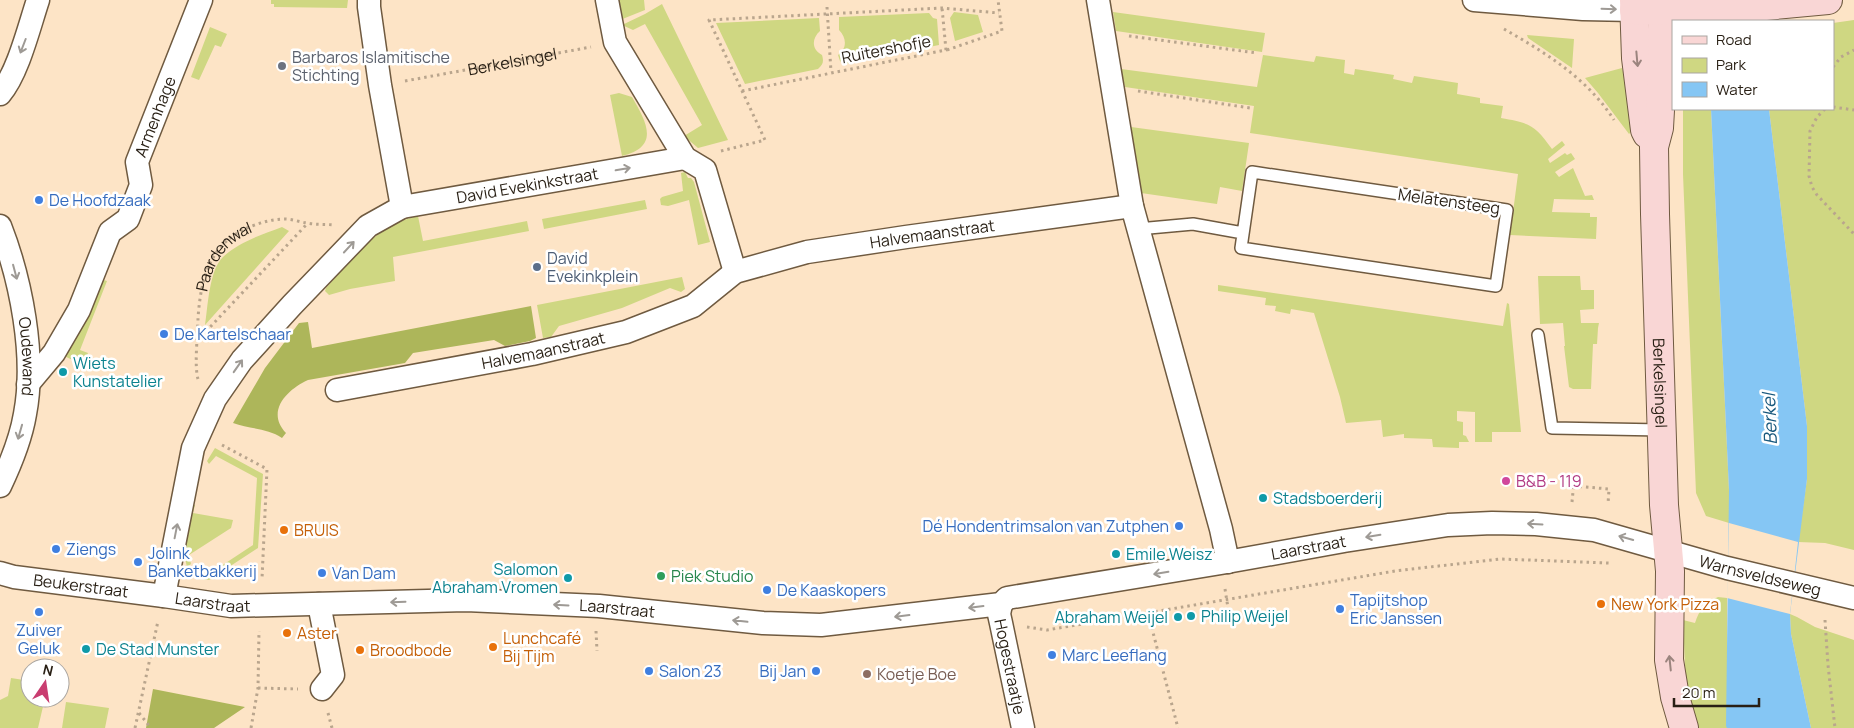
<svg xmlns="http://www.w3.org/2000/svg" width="1854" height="728" viewBox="0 0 1854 728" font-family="Manrope,sans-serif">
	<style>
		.green { fill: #cfd782 }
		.forest { fill: #adb65a }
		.water { fill: #85c6f4 }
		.pier { fill: #fde4c6 }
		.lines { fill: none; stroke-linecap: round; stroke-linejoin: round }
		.lane-casing { stroke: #6f5a40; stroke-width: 14 }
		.street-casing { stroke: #6f5a40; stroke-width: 25 }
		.secondary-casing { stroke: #6f5a40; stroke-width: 30 }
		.path { stroke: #b9a58d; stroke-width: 3; stroke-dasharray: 2.5 4; stroke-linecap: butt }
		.lane { stroke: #fff; stroke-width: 11 }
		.street { stroke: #fff; stroke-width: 22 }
		.secondary { stroke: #f9d6d5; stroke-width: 28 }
		.oneway { stroke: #9e9a95 }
		.oneway2 { stroke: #9b847e }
		.worship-dot { fill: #6b7280; stroke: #fff; stroke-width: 2 }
		.shop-dot { fill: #3f7fe0; stroke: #fff; stroke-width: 2 }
		.service-dot { fill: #5c6f8a; stroke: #fff; stroke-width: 2 }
		.culture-dot { fill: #0f9aa8; stroke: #fff; stroke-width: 2 }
		.hotel-dot { fill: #d1479c; stroke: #fff; stroke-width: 2 }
		.food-dot { fill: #e8710a; stroke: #fff; stroke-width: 2 }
		.leisure-dot { fill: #2e9e5b; stroke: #fff; stroke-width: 2 }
		.education-dot { fill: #8d6e63; stroke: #fff; stroke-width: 2 }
		.labels { text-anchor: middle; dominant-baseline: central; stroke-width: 5; stroke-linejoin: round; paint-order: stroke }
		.street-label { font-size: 16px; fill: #281f14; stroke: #fff }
		.worship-label { font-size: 16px; fill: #5b616d; stroke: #fff; text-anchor: start }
		.shop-label { font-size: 16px; fill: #366cbe; stroke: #fff; text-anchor: start }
		.service-label { font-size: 16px; fill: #4e5e75; stroke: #fff; text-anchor: start }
		.culture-label { font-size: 16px; fill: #0d838f; stroke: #fff; text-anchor: start }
		.hotel-label { font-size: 16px; fill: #b23c85; stroke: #fff; text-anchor: start }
		.food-label { font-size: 16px; fill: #c56008; stroke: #fff; text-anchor: start }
		.leisure-label { font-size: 16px; fill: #27864d; stroke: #fff; text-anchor: start }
		.education-label { font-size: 16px; fill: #785e54; stroke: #fff; text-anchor: start }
		.water-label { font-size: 18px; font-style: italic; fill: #18587d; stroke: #fff }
	</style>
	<rect width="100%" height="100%" fill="#fde4c6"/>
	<path class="green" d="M 271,0 L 348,0 L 347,8 L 274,7 L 274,4 L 271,4 Z
		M 617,0 L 644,0 L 645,10 L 620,20 Z
		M 662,4 L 728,140 L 698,148 L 684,136 L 702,125 L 645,24 L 633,30 L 622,25 L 645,14 Z
		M 954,12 L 978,15 L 983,32 L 955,41 L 950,18 Z
		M 1113,12 L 1265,33 L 1262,52 L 1116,31 Z
		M 929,13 L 933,18 L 937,19 L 939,45 L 845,64 L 840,61 L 838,55 C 847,49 847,38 839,30 L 839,17 Z
		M 819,18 L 820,31 C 811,39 812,50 822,55 C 824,62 823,64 818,69 L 745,84 L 716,23 Z
		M 1854,20 L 1854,550 L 1825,543 L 1798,542 L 1807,479 L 1807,426 L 1769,109 L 1833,109 L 1833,23 Z
		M 210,27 L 227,34 L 221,47 L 215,45 L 199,80 L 191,77 Z
		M 1527,35 L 1574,39 L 1572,68 L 1528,38 Z
		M 1263,55 L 1314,62 L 1316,56 L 1345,60 L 1344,73 L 1354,75 L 1355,69 L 1394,75 L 1393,79 L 1412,83 L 1414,76 L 1458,83 L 1457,94 L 1480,98 L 1480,103 L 1503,106 L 1501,118 C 1530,123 1535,125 1552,149 L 1562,141 L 1565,145 L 1548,159 L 1550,163 L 1565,153 L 1567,155 L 1571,153 L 1575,159 L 1555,172 L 1559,177 L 1573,168 L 1585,196 L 1592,195 L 1594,200 L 1554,199 L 1552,212 L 1590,213 L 1590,217 L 1597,217 L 1596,239 L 1510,235 L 1518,174 L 1250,133 L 1254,106 L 1125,87 L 1121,69 L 1257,87 Z
		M 1622,68 L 1625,80 L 1631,132 L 1629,134 L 1598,93 L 1585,78 Z
		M 619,93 L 632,97 C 646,121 661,147 622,156 L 610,95 Z
		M 1683,109 L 1711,109 L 1729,490 L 1729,523 L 1706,516 L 1696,493 L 1683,174 Z
		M 1131,127 L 1249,143 L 1242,191 L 1220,187 L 1217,204 L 1141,193 Z
		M 685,172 L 688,178 L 691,178 L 694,182 L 710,242 L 698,245 L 689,200 L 668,206 L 661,205 L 660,199 L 662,197 L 683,191 L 681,173 Z
		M 645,200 L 647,209 L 544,229 L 542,219 Z
		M 418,216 L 423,241 L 527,221 L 529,231 L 393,257 L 395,281 L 350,289 L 329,295 L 325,291 L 326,288 C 352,259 377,224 418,216 Z
		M 282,227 L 289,231 L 205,325 C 208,307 209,270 223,257 C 239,242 261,235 282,227 Z
		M 1538,276 L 1580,276 L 1581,290 L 1594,290 L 1594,309 L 1580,310 L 1581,323 L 1599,323 L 1598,328 L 1597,344 L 1593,344 L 1591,389 L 1573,389 L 1569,387 L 1564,346 L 1565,346 L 1563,323 L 1540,324 Z
		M 682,277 L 685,289 L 681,292 L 670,288 L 622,308 L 559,326 L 551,337 L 543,338 L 537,305 Z
		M 97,278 L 107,281 L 80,350 L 88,353 L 83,365 L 60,354 Z
		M 1218,285 L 1503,326 L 1507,303 L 1509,304 L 1521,432 L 1492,432 L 1492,442 L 1475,442 L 1475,412 L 1457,411 L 1457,421 L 1463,422 L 1463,435 L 1466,436 L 1469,442 L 1459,442 L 1459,448 L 1433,447 L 1432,439 L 1404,438 L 1404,434 L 1383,437 L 1381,420 L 1346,423 L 1340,397 L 1314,313 L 1291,309 L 1290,314 L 1275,311 L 1276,306 L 1265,305 L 1266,298 L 1218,291 Z
		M 215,448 L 263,474 L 258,548 L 209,580 L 192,577 L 196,572 L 209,574 L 253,545 L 257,478 L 216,456 L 209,464 L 207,461 Z
		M 191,504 L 195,505 L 193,513 L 233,520 L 231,528 L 189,555 L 191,564 L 187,567 L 183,550 Z
		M 1718,597 L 1727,598 L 1727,728 L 1695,728 L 1686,688 L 1683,620 L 1695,623 C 1699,610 1705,603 1718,597 Z
		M 1790,614 L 1797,617 L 1815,627 L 1854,640 L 1854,728 L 1811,728 L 1791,634 Z
		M 11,678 L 30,681 L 30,698 L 45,698 L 38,728 L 0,728 L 0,700 L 8,696 Z
		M 66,702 L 109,708 L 105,728 L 62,728 Z"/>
	<path class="forest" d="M 531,306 L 536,338 L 530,341 L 505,346 L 494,340 L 413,353 L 405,363 L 308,380 C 288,389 265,411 286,433 L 282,438 C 268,428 249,429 233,423 L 265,368 L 299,323 L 308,322 L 312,348 Z
		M 153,689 L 245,707 L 214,728 L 146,728 Z"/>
	<path class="water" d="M 1711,109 L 1769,109 L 1807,426 L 1807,479 L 1790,614 L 1791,634 L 1811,728 L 1727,728 L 1726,726 L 1729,490 Z"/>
	<path class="pier" d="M 1729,523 L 1798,542 L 1790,614 L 1727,598 Z"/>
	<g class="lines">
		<g class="lane-casing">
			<path id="lane" d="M 1252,172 L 1507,210 L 1496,286 L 1241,248 Z
				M 1138,229 L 1193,224 L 1243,233
				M 1538,335 L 1552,428 L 1662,430"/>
		</g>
		<g class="street-casing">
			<g id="street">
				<path d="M 369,0 L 369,7 L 380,85 L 402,207"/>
				<path d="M 607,0 L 615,42 L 685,158 L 705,170 L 735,272"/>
				<path d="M 1098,0 L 1132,206 L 1221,529 L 1228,562"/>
				<path d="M 1474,0 L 1583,9 L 1634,10"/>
				<path d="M 0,94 C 18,73 29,27 38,0"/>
				<path id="s3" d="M 0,226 C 21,280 36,356 25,414 C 21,438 11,463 0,486"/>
				<path id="s4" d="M 28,384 L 54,353 L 79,310 L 110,232 L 128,219 L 141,185 L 137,162 L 201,0"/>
				<path id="s5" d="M 337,390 L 532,354 L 626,332 L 693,306 L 735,272 L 807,252 L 906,237 L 1132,206"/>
				<path id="s6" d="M 0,573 L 14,577 L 164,596 L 231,606 L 466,600 L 599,606 L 763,623 L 821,625 L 1001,604 L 1007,598 L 1221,563 L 1344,541 L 1448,525 L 1492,523 L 1536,524 L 1594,530 L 1727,568 L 1854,598"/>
				<path id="s7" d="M 164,596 L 193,448 L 215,399 L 242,360 L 292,305 L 368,226 L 402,207 L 685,158"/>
				<path d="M 319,604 L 333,675 L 322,689"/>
				<path id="s8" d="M 1001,604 L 999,614 L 1001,623 L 1023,728"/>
			</g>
		</g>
		<g class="secondary-casing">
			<g id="secondary">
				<path d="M 1634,0 L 1636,58 L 1645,130 L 1647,134"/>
				<path id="s9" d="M 1662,0 L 1663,57 L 1659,128 L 1654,147 L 1655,214 L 1664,505 L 1670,571 L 1669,660 L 1675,697 L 1684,728"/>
				<path d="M 1634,10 L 1703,12 L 1828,0"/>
			</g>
		</g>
		<g class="path">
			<path d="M 827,7 L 831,72"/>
			<path d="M 1504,29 C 1546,53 1588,79 1614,120"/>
			<path d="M 1129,36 L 1257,53"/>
			<path d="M 947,50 L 1002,31 L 998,0"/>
			<path d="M 1833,67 L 1841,57 L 1854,50"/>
			<path id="s1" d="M 405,81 L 591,47"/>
			<path d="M 742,91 L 946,50 L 942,8"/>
			<path d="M 1138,91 L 1250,108"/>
			<path d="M 1833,107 L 1854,110"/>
			<path d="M 1825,109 L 1817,117 L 1810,131 L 1809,176 L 1812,187 L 1817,195 L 1854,234"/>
			<path d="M 721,151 L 765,140 L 709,20 L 942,8 L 999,13"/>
			<path d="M 197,341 L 307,224"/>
			<path id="s2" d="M 198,379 C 194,365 198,334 198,318 C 201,277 210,242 252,226 C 263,222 273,219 285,219 C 292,219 300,222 307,223 C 316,225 325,224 334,225"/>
			<path d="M 222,445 L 267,469 L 262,579"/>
			<path d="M 1573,486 L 1609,489 L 1608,504"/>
			<path d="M 1572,502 L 1574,481"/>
			<path d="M 1225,589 L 1228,608"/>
			<path d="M 1825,620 L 1828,665 L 1835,728"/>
			<path d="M 1150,621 L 1178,728"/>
			<path d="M 1027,627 L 1047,630 L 1395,571 L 1500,559 L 1609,563"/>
			<path d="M 596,631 L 597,651"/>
			<path d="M 258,688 L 298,689"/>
			<path d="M 139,713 L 151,728"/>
			<path d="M 328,713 L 332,728"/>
			<path d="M 135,728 L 158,621"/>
			<path d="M 251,728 L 258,688 L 259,631"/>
		</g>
		<use href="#lane" class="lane"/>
		<use href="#street" class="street"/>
		<use href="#secondary" class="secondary"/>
	</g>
	<defs><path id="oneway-shaft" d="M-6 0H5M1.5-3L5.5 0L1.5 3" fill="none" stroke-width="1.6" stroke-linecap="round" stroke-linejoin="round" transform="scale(1.25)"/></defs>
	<g class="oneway">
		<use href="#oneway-shaft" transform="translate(1609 9) rotate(2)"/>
		<use href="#oneway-shaft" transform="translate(23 46) rotate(111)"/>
		<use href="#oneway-shaft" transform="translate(623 169) rotate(-10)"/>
		<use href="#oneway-shaft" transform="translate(349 247) rotate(-47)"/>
		<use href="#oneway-shaft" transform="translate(15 272) rotate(75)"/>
		<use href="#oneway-shaft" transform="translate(238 366) rotate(-55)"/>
		<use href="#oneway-shaft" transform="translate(20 432) rotate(106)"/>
		<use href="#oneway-shaft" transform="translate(1535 524) rotate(-177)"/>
		<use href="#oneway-shaft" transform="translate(176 531) rotate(-79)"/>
		<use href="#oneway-shaft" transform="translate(1373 536) rotate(171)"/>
		<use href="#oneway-shaft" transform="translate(1626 538) rotate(-164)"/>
		<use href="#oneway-shaft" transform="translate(1161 573) rotate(171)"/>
		<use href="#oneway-shaft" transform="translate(398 602) rotate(178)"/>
		<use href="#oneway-shaft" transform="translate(561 605) rotate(-177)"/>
		<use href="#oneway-shaft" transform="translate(976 607) rotate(173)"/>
		<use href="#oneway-shaft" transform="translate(902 616) rotate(173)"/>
		<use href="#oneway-shaft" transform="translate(740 621) rotate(-174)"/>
	</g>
	<g class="oneway2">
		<use href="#oneway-shaft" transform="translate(1637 59) rotate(85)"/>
		<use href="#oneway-shaft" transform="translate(1670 663) rotate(-96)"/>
	</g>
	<circle class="worship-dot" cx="282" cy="66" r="5"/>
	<g class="shop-dot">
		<circle cx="39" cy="200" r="5"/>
		<circle cx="164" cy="334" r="5"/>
		<circle cx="1179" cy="526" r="5"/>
		<circle cx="56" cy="549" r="5"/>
		<circle cx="138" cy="562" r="5"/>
		<circle cx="322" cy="573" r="5"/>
		<circle cx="767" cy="590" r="5"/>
		<circle cx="1340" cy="609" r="5"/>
		<circle cx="39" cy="612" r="5"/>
		<circle cx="1052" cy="655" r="5"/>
		<circle cx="649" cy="671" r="5"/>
		<circle cx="816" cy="671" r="5"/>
	</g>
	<circle class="service-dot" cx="537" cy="267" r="5"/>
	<g class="culture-dot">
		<circle cx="63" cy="372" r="5"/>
		<circle cx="1263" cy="498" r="5"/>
		<circle cx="1116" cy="554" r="5"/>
		<circle cx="568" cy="578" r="5"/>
		<circle cx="1191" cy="616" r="5"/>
		<circle cx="1178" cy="617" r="5"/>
		<circle cx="86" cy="649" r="5"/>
	</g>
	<circle class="hotel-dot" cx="1506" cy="481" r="5"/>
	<g class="food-dot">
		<circle cx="284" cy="530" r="5"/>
		<circle cx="1601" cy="604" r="5"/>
		<circle cx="287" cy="633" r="5"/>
		<circle cx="493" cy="647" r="5"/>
		<circle cx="360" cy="650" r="5"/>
	</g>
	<circle class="leisure-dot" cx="661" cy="576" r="5"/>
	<circle class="education-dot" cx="867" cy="674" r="5"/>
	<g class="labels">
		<g class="street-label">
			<text transform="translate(886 49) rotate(-11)">Ruitershofje</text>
			<text stroke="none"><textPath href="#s1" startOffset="109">Berkelsingel</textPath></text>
			<text stroke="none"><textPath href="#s4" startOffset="305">Armenhage</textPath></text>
			<text stroke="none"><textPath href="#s7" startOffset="602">David Evekinkstraat</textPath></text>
			<text transform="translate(1449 201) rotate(8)">Melatensteeg</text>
			<text stroke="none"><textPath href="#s5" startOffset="622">Halvemaanstraat</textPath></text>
			<text stroke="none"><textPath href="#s2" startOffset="131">Paardenwal</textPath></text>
			<text stroke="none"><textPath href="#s5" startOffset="210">Halvemaanstraat</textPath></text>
			<text stroke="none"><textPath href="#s3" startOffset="134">Oudewand</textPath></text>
			<text stroke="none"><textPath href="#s9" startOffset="384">Berkelsingel</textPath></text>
			<text stroke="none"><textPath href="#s6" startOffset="1320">Laarstraat</textPath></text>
			<text stroke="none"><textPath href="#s6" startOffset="1780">Warnsveldseweg</textPath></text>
			<text stroke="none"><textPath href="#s6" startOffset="82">Beukerstraat</textPath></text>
			<text stroke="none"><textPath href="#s6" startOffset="215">Laarstraat</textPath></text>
			<text stroke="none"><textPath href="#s6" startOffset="620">Laarstraat</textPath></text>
			<text stroke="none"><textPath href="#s8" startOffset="64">Hogestraatje</textPath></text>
		</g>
		<g class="worship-label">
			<text x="292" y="57">Barbaros Islamitische<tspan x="292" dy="18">Stichting</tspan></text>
		</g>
		<g class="shop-label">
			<text x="49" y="200">De Hoofdzaak</text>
			<text x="174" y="334">De Kartelschaar</text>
			<text x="1169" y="526" text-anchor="end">Dé Hondentrimsalon van Zutphen</text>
			<text x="66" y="549">Ziengs</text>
			<text x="148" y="553">Jolink<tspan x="148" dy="18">Banketbakkerij</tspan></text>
			<text x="332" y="573">Van Dam</text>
			<text x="777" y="590">De Kaaskopers</text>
			<text x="1350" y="600">Tapijtshop<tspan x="1350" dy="18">Eric Janssen</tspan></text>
			<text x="39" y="630" text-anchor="middle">Zuiver<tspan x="39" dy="18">Geluk</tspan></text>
			<text x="1062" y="655">Marc Leeflang</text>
			<text x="659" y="671">Salon 23</text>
			<text x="806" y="671" text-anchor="end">Bij Jan</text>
		</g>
		<g class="service-label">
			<text x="547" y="258">David<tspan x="547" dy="18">Evekinkplein</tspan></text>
		</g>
		<g class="culture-label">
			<text x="73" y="363">Wiets<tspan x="73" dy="18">Kunstatelier</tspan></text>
			<text x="1273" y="498">Stadsboerderij</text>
			<text x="1126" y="554">Emile Weisz</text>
			<text x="558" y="569" text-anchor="end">Salomon<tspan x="558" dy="18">Abraham Vromen</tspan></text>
			<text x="1201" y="616">Philip Weijel</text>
			<text x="1168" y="617" text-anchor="end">Abraham Weijel</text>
			<text x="96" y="649">De Stad Munster</text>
		</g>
		<g class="hotel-label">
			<text x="1516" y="481">B&amp;B - 119</text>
		</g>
		<g class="food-label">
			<text x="294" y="530">BRUIS</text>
			<text x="1611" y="604">New York Pizza</text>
			<text x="297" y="633">Aster</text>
			<text x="503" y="638">Lunchcafé<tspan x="503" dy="18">Bij Tijm</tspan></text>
			<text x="370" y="650">Broodbode</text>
		</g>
		<g class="leisure-label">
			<text x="671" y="576">Piek Studio</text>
		</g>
		<g class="education-label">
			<text x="877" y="674">Koetje Boe</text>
		</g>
		<g class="water-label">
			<text transform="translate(1769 419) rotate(-92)">Berkel</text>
		</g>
	</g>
	<rect x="1672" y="20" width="162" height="90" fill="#ffffff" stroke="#a9a5a1"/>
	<rect x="1682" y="36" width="25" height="8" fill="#f9d6d5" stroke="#a9a5a1"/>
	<text x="1716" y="45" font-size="15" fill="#281f14">Road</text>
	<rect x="1682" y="58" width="25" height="15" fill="#cfd782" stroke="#a9a5a1"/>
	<text x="1716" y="70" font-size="15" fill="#281f14">Park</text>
	<rect x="1682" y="82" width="25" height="15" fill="#85c6f4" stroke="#a9a5a1"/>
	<text x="1716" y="95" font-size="15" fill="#281f14">Water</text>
	<g transform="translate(45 683) rotate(13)"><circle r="24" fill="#ffffff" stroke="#a9a5a1"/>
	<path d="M0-4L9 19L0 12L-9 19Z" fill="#c93d70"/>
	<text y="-8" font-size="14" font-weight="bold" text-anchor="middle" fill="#281f14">N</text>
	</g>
	<path d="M1674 698v8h85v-8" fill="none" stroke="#281f14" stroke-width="2.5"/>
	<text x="1682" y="698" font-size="15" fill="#281f14" stroke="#ffffff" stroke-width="4" paint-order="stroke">20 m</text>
</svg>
